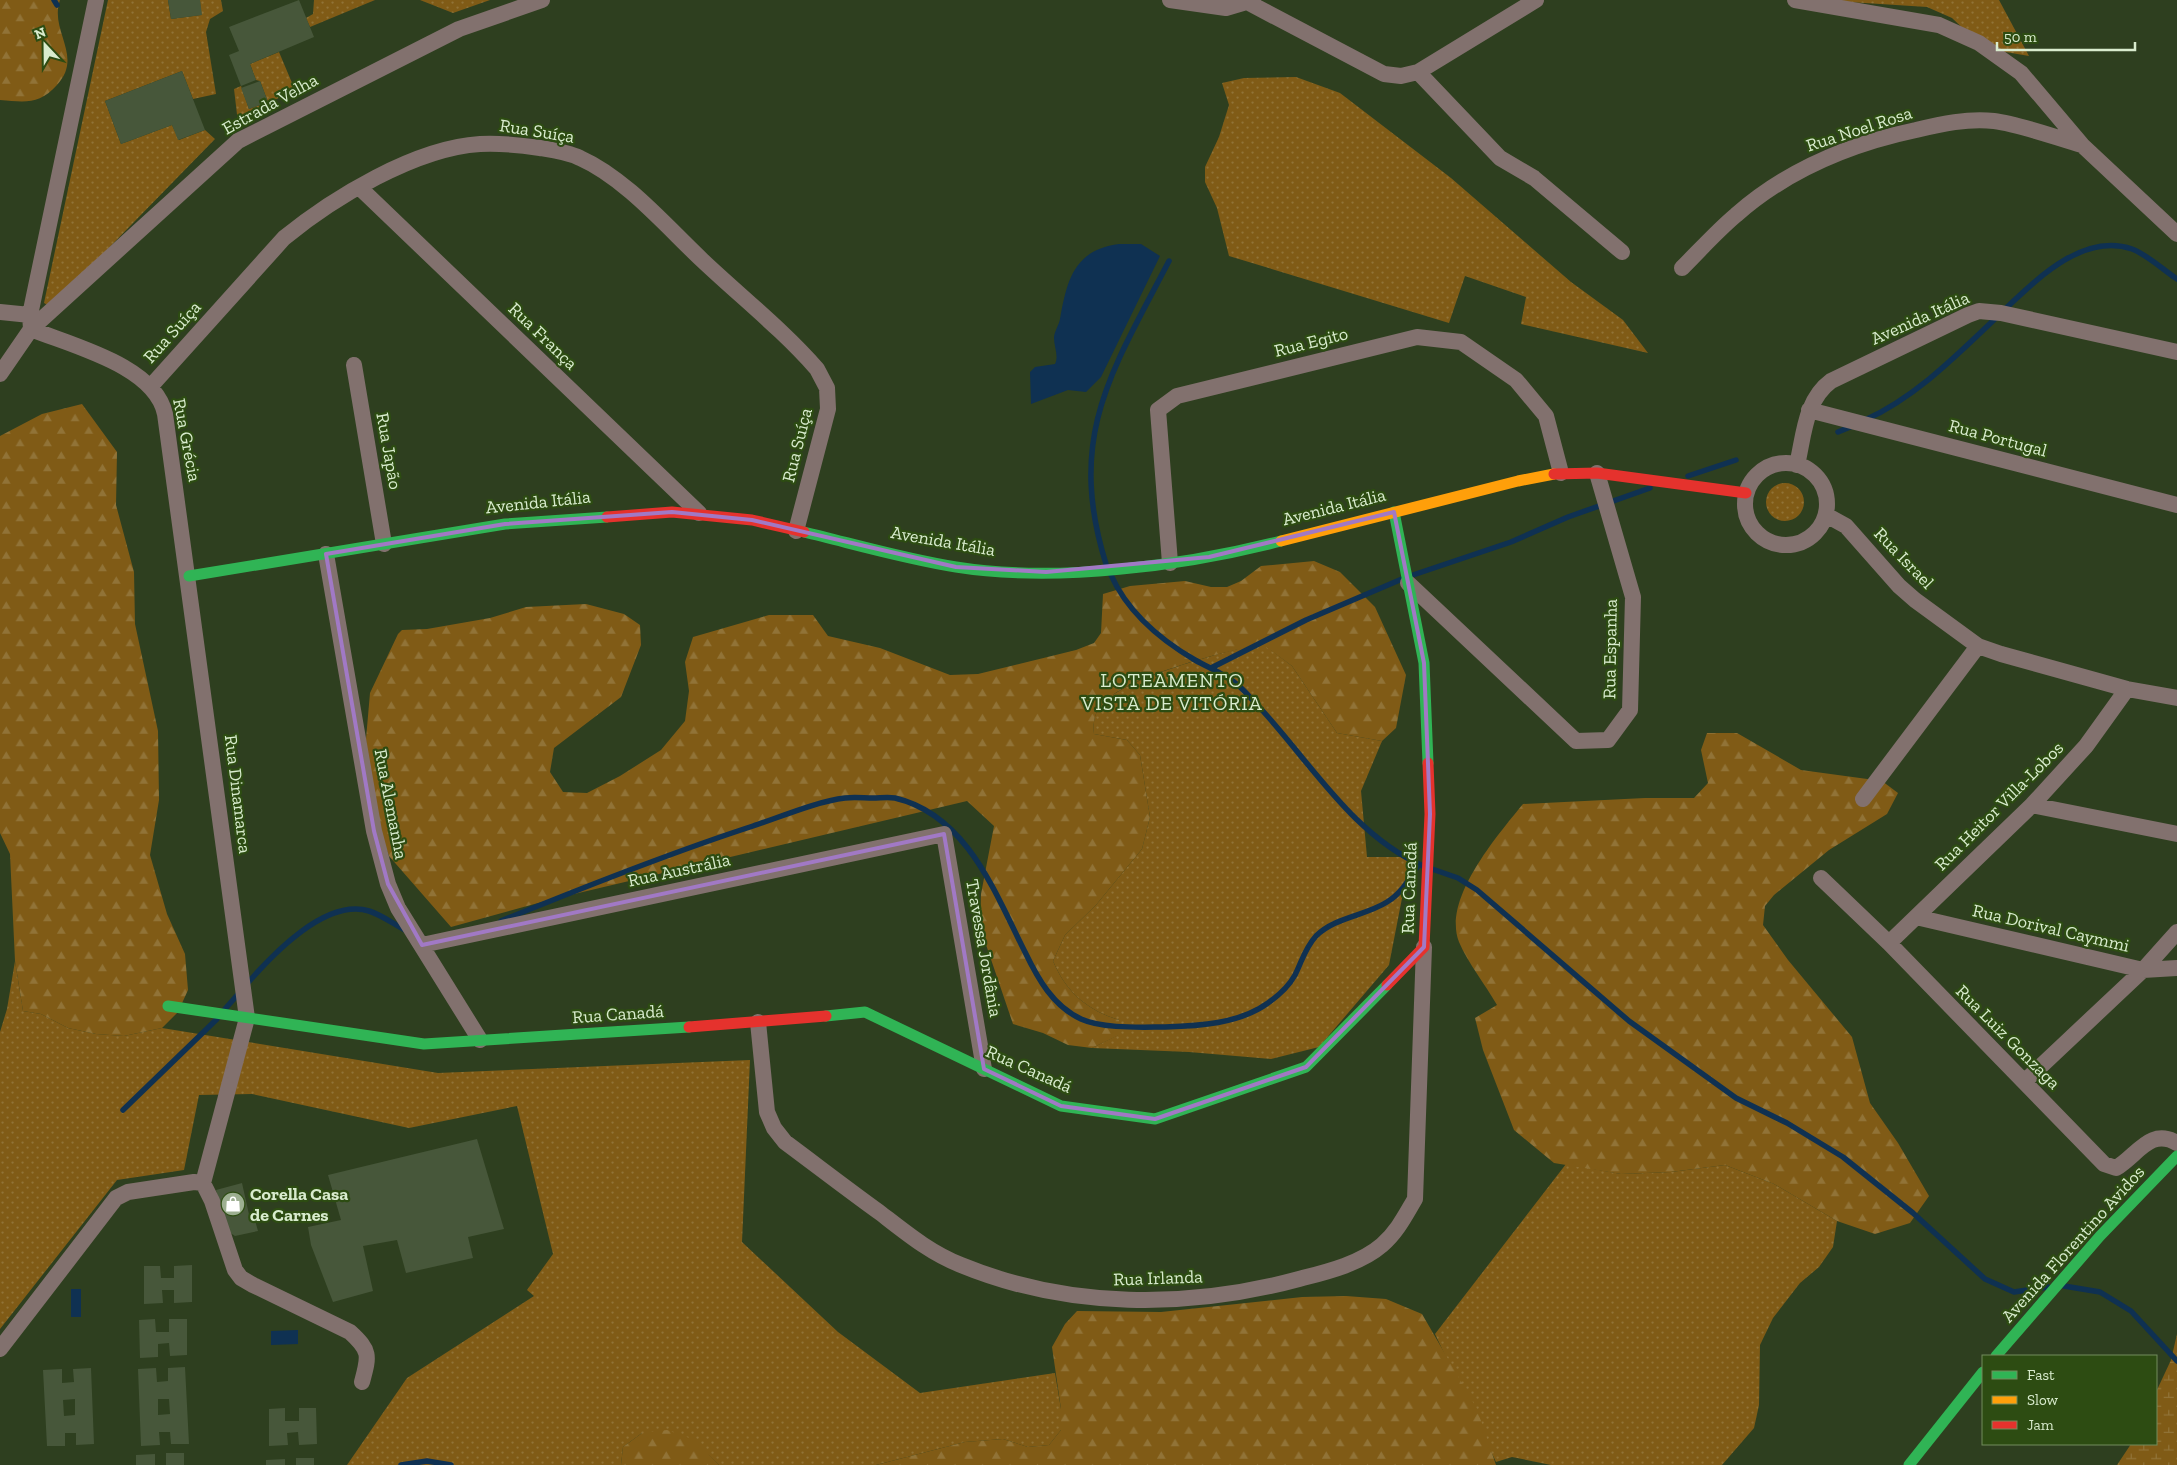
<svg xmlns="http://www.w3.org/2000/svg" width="2177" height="1465" viewBox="0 0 2177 1465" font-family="'Zilla Slab',serif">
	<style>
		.grass { fill: url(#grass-dots) }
		.forest { fill: url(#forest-firs) }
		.wetland { fill: url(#wetland-marsh) }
		.water { fill: #0f3152 }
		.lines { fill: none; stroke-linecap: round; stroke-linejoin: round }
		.stream { stroke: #0f3152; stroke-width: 5.5 }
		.building { fill: #47573a; fill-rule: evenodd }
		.street { stroke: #82716e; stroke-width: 16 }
		.fast { stroke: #30b455; stroke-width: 11 }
		.slow { stroke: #ff9f0a; stroke-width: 11 }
		.jam { stroke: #e5322d; stroke-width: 11 }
		.marked { fill: none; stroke: #a179c5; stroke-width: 4; stroke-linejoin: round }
		.labels { text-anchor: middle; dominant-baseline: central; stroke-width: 4.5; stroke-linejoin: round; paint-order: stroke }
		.street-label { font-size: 18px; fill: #d9ecce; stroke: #2d4c12 }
		.poi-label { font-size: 18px; font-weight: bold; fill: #d9ecce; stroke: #2d4c12; text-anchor: start }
		.quarter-label { font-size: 20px; letter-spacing: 1px; fill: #d9ecce; stroke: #2d4c12 }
	</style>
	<defs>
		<pattern id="grass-dots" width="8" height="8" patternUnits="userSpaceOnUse" patternTransform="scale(1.25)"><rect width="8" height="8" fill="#805b16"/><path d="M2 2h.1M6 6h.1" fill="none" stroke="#917337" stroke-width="1.8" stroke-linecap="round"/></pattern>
		<pattern id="forest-firs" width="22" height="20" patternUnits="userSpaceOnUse" patternTransform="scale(1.25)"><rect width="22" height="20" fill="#805b16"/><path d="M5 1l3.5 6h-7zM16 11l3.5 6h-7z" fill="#917337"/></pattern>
		<pattern id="wetland-marsh" width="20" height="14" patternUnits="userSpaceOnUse" patternTransform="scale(1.25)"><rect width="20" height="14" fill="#805b16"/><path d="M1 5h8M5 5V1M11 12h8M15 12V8" fill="none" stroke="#917337"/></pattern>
	</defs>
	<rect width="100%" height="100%" fill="#2e3f1f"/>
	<path class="grass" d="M 108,0 L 168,0 L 171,19 L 201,15 L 200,0 L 221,0 L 223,11 L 210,19 L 206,32 L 216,94 L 193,99 L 182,71 L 105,101 L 121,144 L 172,125 L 179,140 L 205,130 L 215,139 L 51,307 L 44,303 Z
		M 314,0 L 375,0 L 310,27 L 306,18 L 313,14 Z
		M 420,0 L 490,0 L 453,13 Z
		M 1818,0 L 1999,0 L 2029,56 L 1994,50 L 1972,37 L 1952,18 L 1927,7 Z
		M 279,52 L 295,90 L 252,111 L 238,123 L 234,89 L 241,86 L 249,109 L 268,102 L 260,81 L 256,80 L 250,64 Z
		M 1296,77 L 1340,93 L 1451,178 L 1571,282 L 1623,320 L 1648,353 L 1521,324 L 1526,297 L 1465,276 L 1449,323 L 1229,256 L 1217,208 L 1205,182 L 1205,167 L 1219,137 L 1229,105 L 1222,83 L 1244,78 Z
		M1766 502a19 19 0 1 1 38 0a19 19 0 1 1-38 0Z
		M 1262,643 L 1292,666 L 1337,733 L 1382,741 L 1361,791 L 1367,857 L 1410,857 L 1389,965 L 1319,1047 L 1271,1059 L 1189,1052 L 1092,1048 L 1118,1035 L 1119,1020 C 1087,1010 1066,992 1053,961 L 1065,935 L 1096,905 L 1142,849 L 1150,817 L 1140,755 L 1127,740 L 1094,734 C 1093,724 1094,714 1101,705 C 1125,677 1224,652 1262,643 Z
		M 15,961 L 23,1011 L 41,1014 L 68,1028 L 96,1034 L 124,1036 L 162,1028 L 438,1073 L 750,1060 L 742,1242 L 838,1332 L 920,1393 L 1055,1373 L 1061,1409 L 1061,1430 L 1049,1445 L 1028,1447 L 1003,1439 L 965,1442 L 876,1465 L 719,1465 L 709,1455 L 642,1433 L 623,1447 L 621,1465 L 347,1465 L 407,1378 L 534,1296 L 527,1290 L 553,1254 L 517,1106 L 409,1128 L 252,1094 L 199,1095 L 184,1170 L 117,1180 L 0,1329 L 0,1032 L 7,1009 Z
		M 1566,1164 L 1621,1174 L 1671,1172 L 1725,1165 L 1774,1184 L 1837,1221 L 1833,1247 L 1819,1267 L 1800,1283 L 1773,1318 L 1760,1345 L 1759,1405 L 1754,1428 L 1722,1465 L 1551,1465 L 1512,1457 L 1496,1462 L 1435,1334 Z"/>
	<path class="forest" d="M 0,0 L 60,0 C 49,31 84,56 57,85 C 39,105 25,102 0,100 Z
		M 82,404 L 117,452 L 116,505 L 134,572 L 135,624 L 158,731 L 159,800 L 150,855 L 167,914 L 185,954 L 188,990 L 178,1012 L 162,1028 L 124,1036 L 96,1034 L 68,1028 L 41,1014 L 23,1011 L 15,961 L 10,854 L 0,833 L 0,436 L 42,414 Z
		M 1314,561 L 1340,572 L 1375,607 L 1406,675 L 1396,728 L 1382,741 L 1337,733 L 1292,666 L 1262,644 C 1223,652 1126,676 1101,705 C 1094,714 1093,724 1094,734 L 1127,740 L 1140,755 L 1150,817 L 1142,849 L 1096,905 L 1065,935 L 1053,961 C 1066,992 1087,1010 1119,1020 L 1119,1035 L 1092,1048 L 1068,1045 L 1043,1033 L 1013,1024 L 980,927 L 981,894 L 994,826 L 967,801 L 549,900 L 451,927 L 389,856 L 370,801 L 366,739 L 370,693 L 398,634 L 402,630 L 427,629 L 490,618 L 526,607 L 586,604 L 624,614 L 640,625 L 641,645 L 621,697 L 554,748 L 550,772 L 563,792 L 587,793 L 620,776 L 661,750 L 685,721 L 689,691 L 685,662 L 693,637 L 769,615 L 813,615 L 828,636 L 880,648 L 950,675 L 978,674 L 1076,650 L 1094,643 L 1101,633 L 1103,594 L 1130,586 L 1185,581 L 1211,587 L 1227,587 L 1241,581 L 1261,566 Z
		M 1707,733 L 1737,733 L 1801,770 L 1882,781 L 1898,793 L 1887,814 L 1829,850 L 1774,895 L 1765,906 L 1763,925 L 1788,960 L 1852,1037 L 1870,1103 L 1898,1143 L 1929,1196 L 1910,1223 L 1875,1234 L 1837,1221 L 1774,1184 L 1725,1165 L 1671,1172 L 1621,1174 L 1554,1163 L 1514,1130 L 1483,1050 L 1475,1018 L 1497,1005 C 1485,984 1468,963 1459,942 C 1442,899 1498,835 1523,804 L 1645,798 L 1694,798 L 1708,783 L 1701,750 Z
		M 1346,1296 L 1386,1299 L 1422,1314 L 1477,1409 L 1496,1465 L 876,1465 L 965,1442 L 1003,1439 L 1028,1447 L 1049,1445 L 1061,1430 L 1061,1409 L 1052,1347 L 1065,1324 L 1077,1311 L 1161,1312 L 1302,1297 Z
		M 667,1430 L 695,1440 L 719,1465 L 621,1465 L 623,1447 L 642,1433 Z"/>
	<path class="wetland" d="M 2177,1334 L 2177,1465 L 2117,1465 L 2131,1444 L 2156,1444 L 2156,1392 L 2171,1360 Z"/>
	<path class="water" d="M 1119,244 L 1141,244 L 1160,256 L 1101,377 L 1086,392 L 1068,390 L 1031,404 L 1030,372 L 1035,367 L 1055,364 C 1059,356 1054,347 1054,338 C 1054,332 1059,325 1060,319 C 1067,280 1074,250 1119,244 Z
		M 71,1289 L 81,1289 L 81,1317 L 71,1317 Z
		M 298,1330 L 298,1344 L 271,1345 L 271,1331 Z"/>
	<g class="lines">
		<path class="stream" d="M 54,0 L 57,5
			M 2004,310 C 2036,280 2083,232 2132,249 C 2148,255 2163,270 2177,279
			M 1865,420 C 1916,397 1957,355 1997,317
			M 1838,432 L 1855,425
			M 1688,476 L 1736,460
			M 1106,564 C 1066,436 1112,371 1169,261
			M 1111,575 C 1128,613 1159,639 1195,660 C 1207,667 1223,673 1234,682 C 1244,689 1252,700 1261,709 C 1311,763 1353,835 1423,866
			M 1410,576 L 1511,542 L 1568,517 L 1650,488
			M 1211,668 L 1306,620 L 1402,579
			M 1432,869 L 1458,878 L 1477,890 L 1629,1021 L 1736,1098 L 1787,1123 L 1843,1157 L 1913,1213 L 1985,1279 L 2014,1292 L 2048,1287
			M 501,921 C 584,887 667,854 753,826 C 780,817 818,801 845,798 C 854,797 864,798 873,798 C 880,798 888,797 895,798 C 967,815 995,893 1025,952 C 1038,979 1053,1006 1081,1019 C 1103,1029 1141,1027 1165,1027 C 1198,1026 1239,1024 1268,1003 C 1278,996 1289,986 1295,975 C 1302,961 1305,948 1316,936 C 1335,917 1365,916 1387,902 C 1402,893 1410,878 1419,864
			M 246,985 C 272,955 325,898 369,911 C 382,915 395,925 407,931
			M 225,1009 L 240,992
			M 123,1110 L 217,1019
			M 2064,1286 L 2100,1292 L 2131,1311 L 2177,1361
			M 401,1465 L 427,1461 L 451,1465"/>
	</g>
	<path class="building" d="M 168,0 L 200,0 L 202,15 L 171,19 Z
		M 299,0 L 314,37 L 250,64 L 256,80 L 241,86 L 229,55 L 239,51 L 229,27 Z
		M 182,71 L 205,130 L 178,140 L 172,125 L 121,144 L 105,101 Z
		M 260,81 L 268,102 L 249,109 L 241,88 Z
		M 477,1139 L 504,1229 L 468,1237 L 473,1258 L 406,1273 L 397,1240 L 363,1246 L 373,1291 L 333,1302 L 311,1245 L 308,1227 L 341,1220 L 328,1175 Z
		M 242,1183 L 250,1219 L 254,1217 L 258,1231 L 235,1236 L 226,1230 L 216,1190 Z
		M 192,1265 L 192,1302 L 174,1303 L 174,1290 L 162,1290 L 163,1303 L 144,1304 L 144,1266 L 160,1266 L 161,1278 L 174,1278 L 174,1266 Z
		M 155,1319 L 156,1332 L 169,1332 L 169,1319 L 187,1319 L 187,1355 L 170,1356 L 169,1343 L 158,1344 L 158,1357 L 140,1358 L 139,1320 Z
		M 185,1367 L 189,1444 L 171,1444 L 170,1432 L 159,1432 L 160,1445 L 141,1446 L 138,1369 L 156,1368 L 157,1382 L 168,1381 L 168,1368 ZM 158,1399 L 169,1399 L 170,1414 L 158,1415 Z
		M 91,1368 L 94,1444 L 76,1445 L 76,1433 L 65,1433 L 65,1446 L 47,1446 L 43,1370 L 62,1369 L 62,1383 L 74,1382 L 73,1369 ZM 75,1399 L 75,1415 L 64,1416 L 63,1400 Z
		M 285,1408 L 285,1421 L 299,1421 L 299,1408 L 316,1408 L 317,1444 L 299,1445 L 298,1432 L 287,1433 L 288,1445 L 269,1446 L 269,1409 Z
		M 166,1453 L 184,1453 L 184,1465 L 166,1465 Z
		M 155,1454 L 155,1465 L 136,1465 L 136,1455 Z
		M 296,1458 L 314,1458 L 314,1465 L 296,1465 Z
		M 285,1459 L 285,1465 L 266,1465 L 266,1460 Z"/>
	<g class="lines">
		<path class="street" d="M 1170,0 L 1226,8 L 1253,0
			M 1795,0 L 1939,25 L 1979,43 L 2021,73 L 2082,145 L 2177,234
			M 1249,3 L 1384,74 L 1401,76 L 1418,72 L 1500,158 L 1534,178 L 1622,252
			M 1418,72 L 1536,0
			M 359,187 L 699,513
			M 1682,268 C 1700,250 1717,231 1736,215 C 1787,170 1850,144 1916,130 C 1941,124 1968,118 1994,121 C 2019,124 2057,138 2082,145
			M 0,312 L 30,315
			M 31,329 C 73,346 155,366 165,414 L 247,1018 L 203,1183
			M 31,329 L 30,315 L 96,0
			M 354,365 L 384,544
			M 0,374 L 31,329 L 238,141 L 459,29 L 542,0
			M 151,386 L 284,238 C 333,198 415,148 480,144 C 500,143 520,145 540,148 C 553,150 568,152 580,158 C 625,178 666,226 702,260 C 740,296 783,330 817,369 L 827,388 L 828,409 L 796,531
			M 1809,410 L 2177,505
			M1745 504a41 41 0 1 1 82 0a41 41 0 1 1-82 0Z
			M 1797,465 C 1804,435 1805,400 1831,381 L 1968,315 L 1979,311 L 2001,313 L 2177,352
			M 1826,515 L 1846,526 L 1899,586 L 1915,600 L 1978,646 L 2001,654 L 2127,689 L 2177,698
			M 326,554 L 374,831 L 388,884 L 398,908 L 480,1040
			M 1170,563 L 1158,410 L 1177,396 L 1417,337 L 1461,342 L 1516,380 L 1546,416 L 1561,473
			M 1408,583 L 1576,741 L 1608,740 L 1630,710 L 1633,597 L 1597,473
			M 1863,799 L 1978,646
			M 2032,805 L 2177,834
			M 1821,878 L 1889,943 L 2104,1164 L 2116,1168 C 2137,1156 2150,1127 2177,1143
			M 1916,917 L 2143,970 L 2177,968
			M 1889,943 L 2032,805 L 2086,746 L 2127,689
			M 422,945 L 944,834 L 984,1069
			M 758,1022 L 767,1112 L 774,1128 L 785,1142 C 816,1165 847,1189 879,1212 C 905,1232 930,1253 961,1265 C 1068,1309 1188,1309 1299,1279 C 1326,1272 1360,1264 1382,1245 C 1397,1232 1405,1216 1415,1199 L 1424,947
			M 2025,1081 L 2143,970 L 2177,932
			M 0,1349 L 116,1198 L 128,1192 L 194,1182 L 203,1183 L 212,1201 L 235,1270 L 241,1278 L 253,1285 L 350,1332 C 371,1351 369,1356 362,1382"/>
		<path class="fast" d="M 1394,512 L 1424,663 L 1428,763
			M 804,532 C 854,544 905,559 956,567 C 1056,583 1183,566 1281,541
			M 189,576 L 505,524 L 607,517
			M 168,1006 L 424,1044 L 689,1027
			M 826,1016 L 865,1012 L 1061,1106 L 1155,1119 L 1306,1067 L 1387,985
			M 1996,1356 L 2100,1236 L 2177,1156
			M 1909,1465 L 1983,1372"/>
		<path class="slow" d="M 1281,541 L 1518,481 L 1554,474"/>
		<path class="jam" d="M 1554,474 L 1597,473 L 1746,493
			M 607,517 L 672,512 L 752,520 L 804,532
			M 1387,985 L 1424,947 L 1430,814 L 1428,763
			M 689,1027 L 826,1016"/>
	</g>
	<path class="marked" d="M 672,512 L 752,520 L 956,567 L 1046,572 L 1209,557 L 1394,512 L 1424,663 L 1430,814 L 1424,947 L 1306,1067 L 1155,1119 L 1061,1106 L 984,1069 L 944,834 L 422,945 L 388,884 L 374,831 L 326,554 L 505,524 Z"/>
	<defs>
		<g id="shop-disc" transform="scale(1.25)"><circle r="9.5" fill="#9daf91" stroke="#2d4c12"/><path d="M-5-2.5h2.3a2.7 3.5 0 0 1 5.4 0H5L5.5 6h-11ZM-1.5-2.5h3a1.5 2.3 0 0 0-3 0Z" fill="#fff"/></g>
	</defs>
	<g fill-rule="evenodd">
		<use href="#shop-disc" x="233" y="1204"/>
	</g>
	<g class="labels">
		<g class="street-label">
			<text transform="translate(270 104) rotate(-29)">Estrada Velha</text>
			<text transform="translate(1859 129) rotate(-18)">Rua Noel Rosa</text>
			<text transform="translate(537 131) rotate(9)">Rua Suíça</text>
			<text transform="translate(1920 318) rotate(-24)">Avenida Itália</text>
			<text transform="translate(172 332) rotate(-48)">Rua Suíça</text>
			<text transform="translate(543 336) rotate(44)">Rua França</text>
			<text transform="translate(1311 342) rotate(-14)">Rua Egito</text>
			<text transform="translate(1998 438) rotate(15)">Rua Portugal</text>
			<text transform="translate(187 440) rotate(79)">Rua Grécia</text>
			<text transform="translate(797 445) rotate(-76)">Rua Suíça</text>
			<text transform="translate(389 451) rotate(80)">Rua Japão</text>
			<text transform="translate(538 502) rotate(-6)">Avenida Itália</text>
			<text transform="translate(1334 507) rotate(-14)">Avenida Itália</text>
			<text transform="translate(943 541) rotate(10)">Avenida Itália</text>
			<text transform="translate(1904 558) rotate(46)">Rua Israel</text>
			<text transform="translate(1610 649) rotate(-89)">Rua Espanha</text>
			<text transform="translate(238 794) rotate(83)">Rua Dinamarca</text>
			<text transform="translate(391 804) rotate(79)">Rua Alemanha</text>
			<text transform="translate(1999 806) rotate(-45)">Rua Heitor Villa-Lobos</text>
			<text transform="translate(679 870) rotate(-12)">Rua Austrália</text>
			<text transform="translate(1409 888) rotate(-88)">Rua Canadá</text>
			<text transform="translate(2051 928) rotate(13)">Rua Dorival Caymmi</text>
			<text transform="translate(984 948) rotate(80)">Travessa Jordânia</text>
			<text transform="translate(618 1014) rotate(-4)">Rua Canadá</text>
			<text transform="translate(2008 1037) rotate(45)">Rua Luiz Gonzaga</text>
			<text transform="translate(1029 1069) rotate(24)">Rua Canadá</text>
			<text transform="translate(2073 1244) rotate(-48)">Avenida Florentino Avidos</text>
			<text transform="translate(1158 1278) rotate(-2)">Rua Irlanda</text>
		</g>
		<g class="poi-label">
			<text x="250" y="1194">Corella Casa<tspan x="250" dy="21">de Carnes</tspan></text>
		</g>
		<g class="quarter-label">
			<text x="1172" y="680">LOTEAMENTO<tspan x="1172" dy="23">VISTA DE VITÓRIA</tspan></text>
		</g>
	</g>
	<rect x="1982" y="1355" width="175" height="90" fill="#2d4c12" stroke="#728c5d"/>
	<rect x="1992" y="1371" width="25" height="8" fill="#30b455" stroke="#728c5d"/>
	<text x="2027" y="1380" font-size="15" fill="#d9ecce">Fast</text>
	<rect x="1992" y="1396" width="25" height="8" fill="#ff9f0a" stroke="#728c5d"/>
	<text x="2027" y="1405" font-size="15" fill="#d9ecce">Slow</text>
	<rect x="1992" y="1421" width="25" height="8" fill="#e5322d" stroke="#728c5d"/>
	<text x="2027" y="1430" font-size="15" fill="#d9ecce">Jam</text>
	<g transform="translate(45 45) rotate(338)" stroke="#2d4c12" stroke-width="4" paint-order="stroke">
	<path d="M0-4L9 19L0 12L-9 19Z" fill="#d9ecce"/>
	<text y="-8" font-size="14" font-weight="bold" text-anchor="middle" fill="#d9ecce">N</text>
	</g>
	<path d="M1997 42v8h138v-8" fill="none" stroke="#d9ecce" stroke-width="2.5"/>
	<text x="2004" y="42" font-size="15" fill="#d9ecce" stroke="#2d4c12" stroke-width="4" paint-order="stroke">50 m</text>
</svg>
